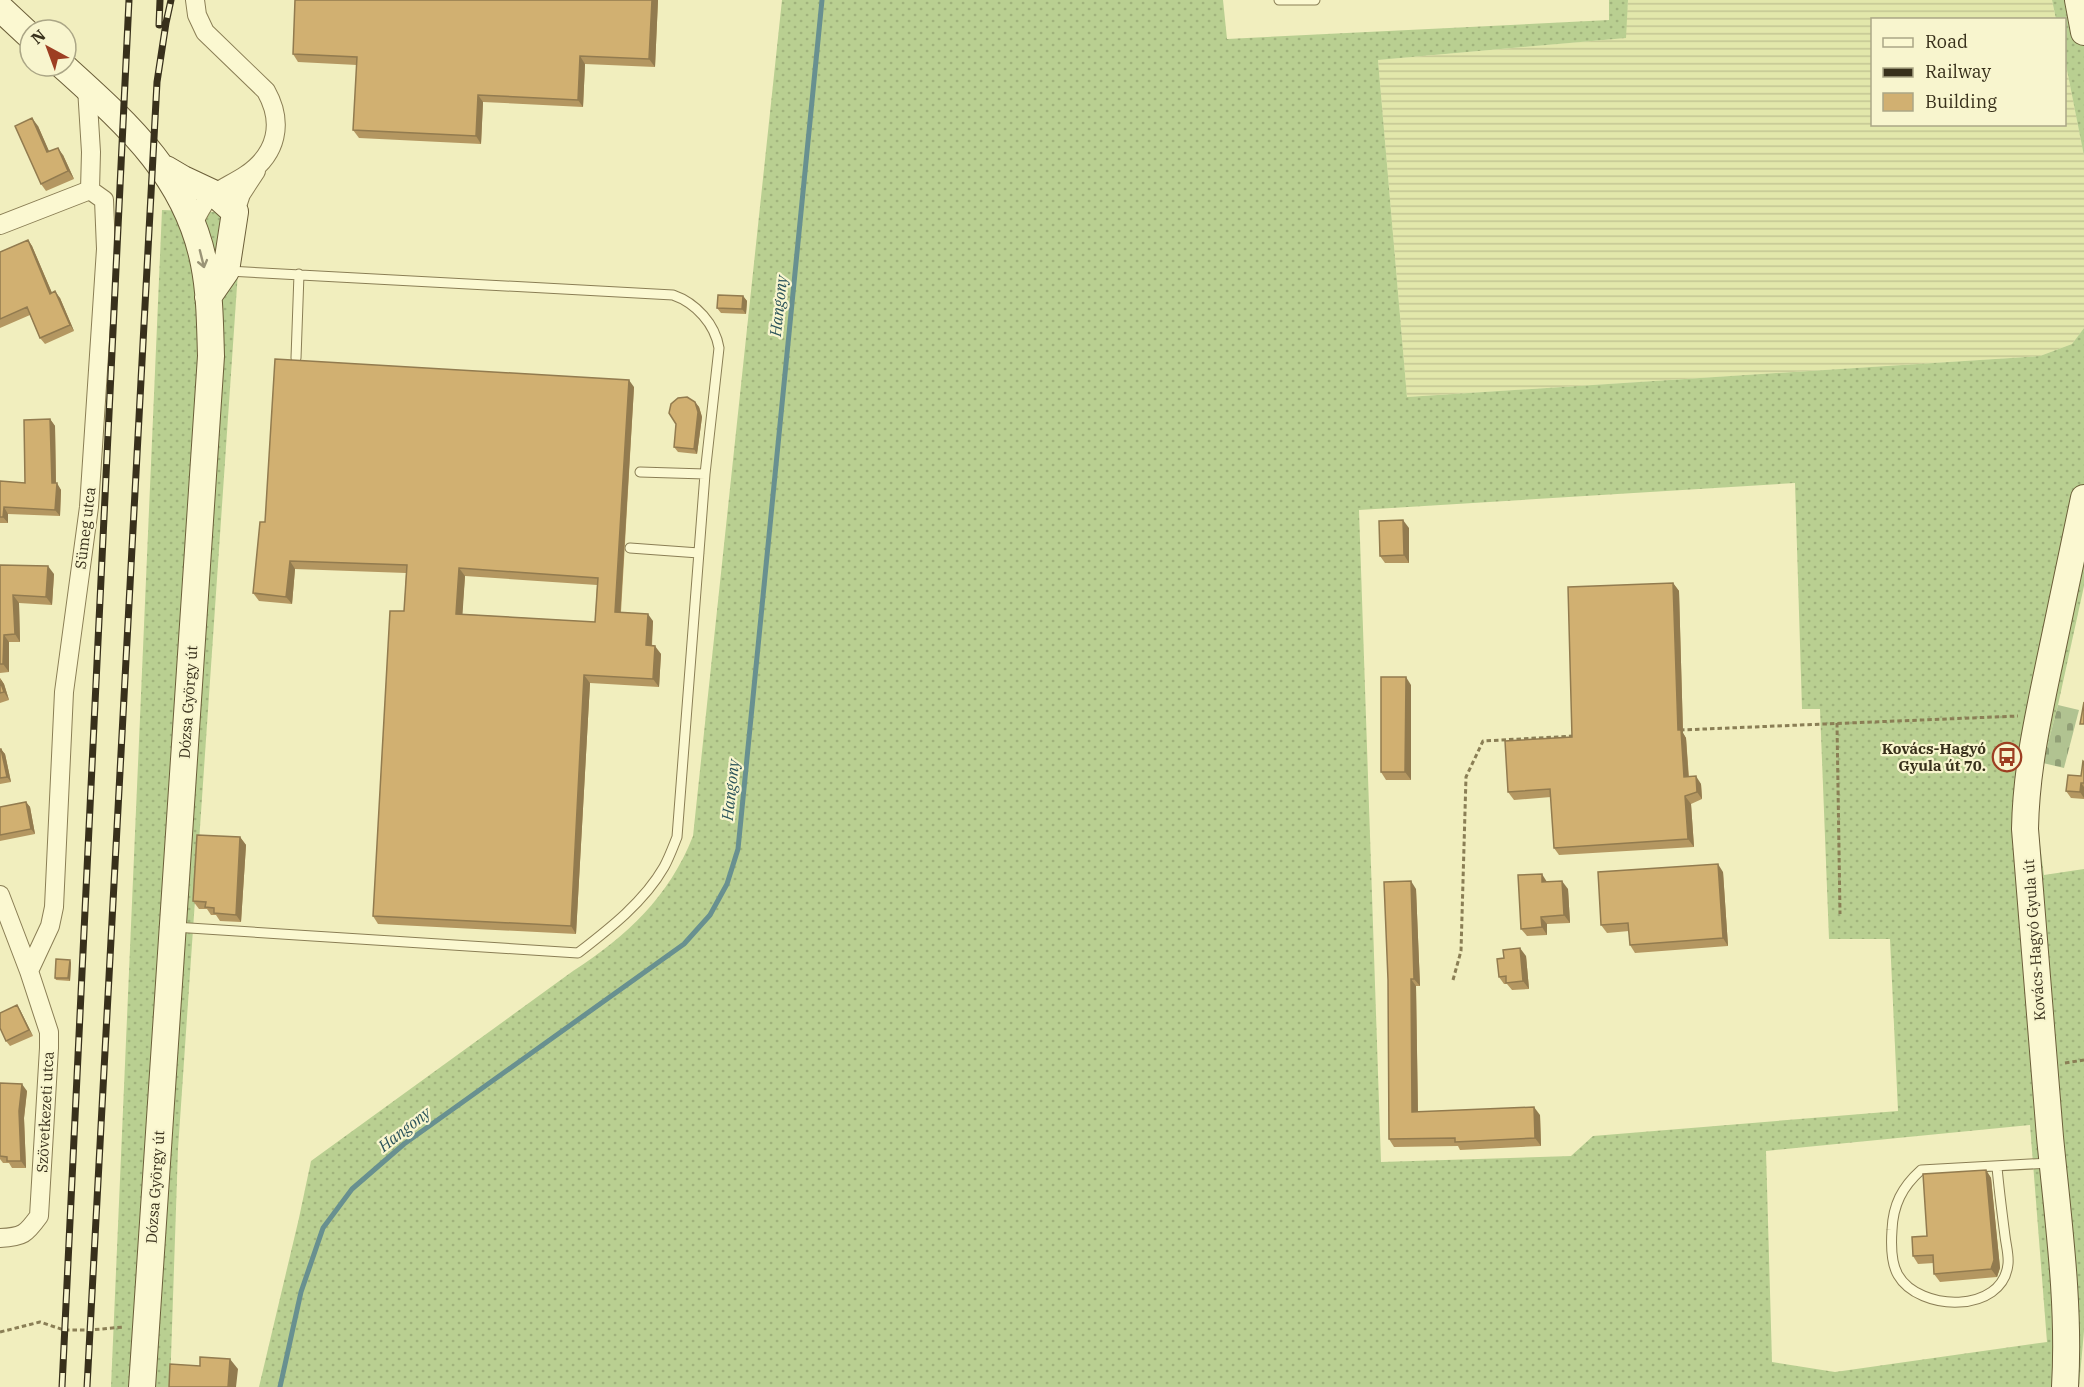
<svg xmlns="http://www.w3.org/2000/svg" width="2084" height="1387" viewBox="0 0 2084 1387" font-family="'IBM Plex Serif',serif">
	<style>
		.farmland { fill: url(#farmland-rules) }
		.grass { fill: url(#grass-dots); fill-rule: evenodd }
		.cemetery { fill: url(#cemetery-stones) }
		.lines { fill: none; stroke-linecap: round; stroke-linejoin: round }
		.stream { stroke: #689090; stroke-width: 5 }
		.lane-casing { stroke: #8a7e55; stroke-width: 11 }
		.street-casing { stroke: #8a7e55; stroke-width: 20 }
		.secondary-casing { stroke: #6b5e39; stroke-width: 28 }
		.path { stroke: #8a7e55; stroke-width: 3; stroke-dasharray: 4.5 3; stroke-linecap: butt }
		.lane { stroke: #fbf8d1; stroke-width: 9 }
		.street { stroke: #fbf8d1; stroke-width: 18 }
		.secondary { stroke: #fbf8d1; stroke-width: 26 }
		.rail-casing { stroke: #38301b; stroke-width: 7 }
		.rail { stroke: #f8f5ce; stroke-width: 4.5; stroke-dasharray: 14; stroke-linecap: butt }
		.wall { fill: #b49761; fill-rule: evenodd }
		.shaded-wall { fill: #927b4f }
		.building { fill: #d1b071; stroke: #927b4f; stroke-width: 1.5; fill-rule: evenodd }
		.oneway { stroke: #9a9476 }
		.labels { text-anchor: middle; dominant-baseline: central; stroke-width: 4.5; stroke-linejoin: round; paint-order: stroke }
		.street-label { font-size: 15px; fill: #38301b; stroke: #f8f5ce }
		.poi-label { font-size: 15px; font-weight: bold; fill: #38301b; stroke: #f8f5ce; text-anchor: end }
		.water-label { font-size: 16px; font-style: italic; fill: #295159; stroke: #f8f5ce }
	</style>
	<defs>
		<pattern id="farmland-rules" width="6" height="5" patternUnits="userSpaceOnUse" patternTransform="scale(1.5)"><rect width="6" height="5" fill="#e2e7ab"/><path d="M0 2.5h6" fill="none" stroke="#c3c693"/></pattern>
		<pattern id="grass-dots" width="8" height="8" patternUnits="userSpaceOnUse" patternTransform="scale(1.5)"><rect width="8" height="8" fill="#b9cf91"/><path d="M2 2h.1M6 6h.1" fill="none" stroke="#a0b27c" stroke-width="1.8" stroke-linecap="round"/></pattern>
		<pattern id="cemetery-stones" width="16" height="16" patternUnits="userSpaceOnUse" patternTransform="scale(1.5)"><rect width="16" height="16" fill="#b1c391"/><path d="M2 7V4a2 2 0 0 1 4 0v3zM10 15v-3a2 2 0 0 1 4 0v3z" fill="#919f76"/></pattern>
	</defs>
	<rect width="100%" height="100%" fill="#f1eebe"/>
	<path class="farmland" d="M 1628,0 L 2052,0 L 2056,19 L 1872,20 L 1872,124 L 2064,124 L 2065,60 L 2084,156 L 2084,328 L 2072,344 L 2040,356 L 1407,397 L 1378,60 L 1625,38 Z"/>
	<path class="grass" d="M 782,0 L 1223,0 L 1227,39 L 1609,20 L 1609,0 L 1628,0 L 1626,38 L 1378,60 L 1407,397 L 2040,356 L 2072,344 L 2084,328 L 2084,586 L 2058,705 L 2043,763 L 2036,815 L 2044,875 L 2084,869 L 2084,1331 L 2079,1387 L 259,1387 L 299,1218 L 311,1161 L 573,971 C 627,936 669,897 693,836 ZM 1795,483 L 1802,709 L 1820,709 L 1829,939 L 1890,939 L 1898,1111 L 1593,1136 L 1571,1156 L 1381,1162 L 1359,510 ZM 2030,1125 L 2047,1342 L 1835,1372 L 1772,1362 L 1766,1151 Z
		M 2052,0 L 2084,0 L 2084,156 L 2065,60 L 2064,20 L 2056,19 Z
		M 162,210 L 242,213 L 178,1149 L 170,1387 L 111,1387 Z"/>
	<path class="cemetery" d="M 2058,705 L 2079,710 L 2064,768 L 2043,763 Z"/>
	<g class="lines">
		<path class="stream" d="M 280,1387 L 301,1292 L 323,1228 L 352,1189 L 404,1144 L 684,944 L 710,915 L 727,884 L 738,849 L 822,0"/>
		<g class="lane-casing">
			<path id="lane" d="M 1279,0 L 1315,0
				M 296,358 L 299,274
				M 640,472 L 705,474
				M 630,548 L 699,553
				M 174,927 L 578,953 C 609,929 644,902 664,867 C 669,858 673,847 677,837 L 705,474 L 719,348 C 715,324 696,303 673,295 L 228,271
				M 1997,1167 C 1999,1190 2002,1213 2005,1236 C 2006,1245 2009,1255 2008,1264 C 2003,1314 1919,1312 1898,1275 C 1891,1263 1891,1244 1892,1230 C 1893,1205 1902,1187 1921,1170 L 2050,1163"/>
		</g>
		<g class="street-casing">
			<path id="street" d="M 235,212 L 241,194 L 256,171
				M 193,224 C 197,216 201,207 207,200 C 218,189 233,184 246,175 C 277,154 284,123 266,91 L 205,32 L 197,15 L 195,0
				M 0,225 L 90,190
				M 0,895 L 29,971 L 49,1032 L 49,1048 L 39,1216 C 26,1234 23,1237 0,1238
				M 29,971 L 50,926 L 54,907 L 64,692 L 89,507 L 106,249 L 104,200 L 90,190 L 91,152 L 87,88"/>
		</g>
		<g class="secondary-casing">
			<path id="secondary" d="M 2078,0 L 2084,32
				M 0,8 L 30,36
				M 63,66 C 126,123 187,176 204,264 C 210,294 210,325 211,356 L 142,1387
				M 166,169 L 183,179 L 215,194 L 235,212 L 226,271 L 208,297
				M 2065,1387 C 2070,1304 2058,1220 2050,1137 C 2041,1035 2033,932 2025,829 C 2026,771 2038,717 2050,660 C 2061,606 2073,552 2084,498"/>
		</g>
		<path class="path" d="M 1837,723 L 1840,914
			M 1680,730 L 2018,716
			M 1453,980 L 1461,951 L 1466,777 L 1483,741 L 1575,736
			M 2065,1063 L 2084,1060
			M 0,1332 L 40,1322 L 64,1330 L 90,1330 L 124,1327"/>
		<use href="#lane" class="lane"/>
		<use href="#street" class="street"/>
		<use href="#secondary" class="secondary"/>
		<g class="rail-casing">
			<path id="rail" d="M 159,25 L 160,0
				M 62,1387 L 129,0
				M 87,1387 L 157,82 L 166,23 L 171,0"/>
		</g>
		<use href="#rail" class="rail"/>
	</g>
	<path class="wall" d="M 295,0 L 658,0 L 655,67 L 585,64 L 583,107 L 483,102 L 481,144 L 359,138 L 353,130 L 357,65 L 298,62 L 293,54 Z
		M 38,126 L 49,152 L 63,155 L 74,179 L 46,191 L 41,184 Z
		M 28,240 L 32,246 L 52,293 L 60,298 L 74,331 L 45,344 L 40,338 L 30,315 L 0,328 L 0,252 Z
		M 743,296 L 747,301 L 746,314 L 721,313 L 717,308 Z
		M 634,387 L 621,612 L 653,621 L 652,646 L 661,654 L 659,687 L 590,683 L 576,934 L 378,924 L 373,916 L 404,611 L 406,573 L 295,569 L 292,604 L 259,601 L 253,593 L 265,522 ZM 465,576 L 597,585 L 595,622 L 462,614 Z
		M 695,402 L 699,407 L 702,417 L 697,454 L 678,452 L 674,447 Z
		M 50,419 L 55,426 L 56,483 L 61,490 L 60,516 L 8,514 L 8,523 L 0,523 L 0,481 L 25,483 Z
		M 1409,528 L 1409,563 L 1385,563 L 1380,556 Z
		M 0,565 L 54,574 L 52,605 L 19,603 L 20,642 L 9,642 L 9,672 L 0,673 Z
		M 1673,583 L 1679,591 L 1683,733 L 1686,738 L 1689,777 L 1701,784 L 1702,799 L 1691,804 L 1694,847 L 1559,855 L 1554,848 L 1551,797 L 1514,800 L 1508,792 L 1572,737 Z
		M 0,678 L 4,684 L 9,700 L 0,703 Z
		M 1411,685 L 1411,780 L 1386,780 L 1381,772 Z
		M 0,749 L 5,754 L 11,782 L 0,784 Z
		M 2084,762 L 2084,799 L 2071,798 L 2066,791 L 2081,776 Z
		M 26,802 L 30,807 L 35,834 L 0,841 L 0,807 Z
		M 240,837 L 246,845 L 241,922 L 220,921 L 216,915 L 211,915 L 207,909 L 199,909 L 193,901 Z
		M 1723,872 L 1728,946 L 1635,953 L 1630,945 L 1629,931 L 1607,933 L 1601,925 Z
		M 1547,882 L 1568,889 L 1570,923 L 1547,924 L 1547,935 L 1527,936 L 1521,929 Z
		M 1416,889 L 1420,986 L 1416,986 L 1418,1112 L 1540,1115 L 1541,1146 L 1460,1150 L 1458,1146 L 1394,1147 L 1389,1139 L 1388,980 Z
		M 1526,956 L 1529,989 L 1512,990 L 1507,984 L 1504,984 L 1499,977 Z
		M 70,960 L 71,963 L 70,981 L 56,980 L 55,978 Z
		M 17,1005 L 20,1010 L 33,1036 L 10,1046 L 6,1041 Z
		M 0,1083 L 27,1091 L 24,1118 L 26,1168 L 12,1168 L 9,1163 L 3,1163 L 0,1159 Z
		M 1986,1170 L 1991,1178 L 2000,1268 L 1997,1277 L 1940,1282 L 1934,1274 L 1934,1263 L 1918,1264 L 1913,1256 L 1927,1236 Z"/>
	<path class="shaded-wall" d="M 652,0 L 658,0 L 655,67 L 649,59 Z
		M 580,56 L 585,64 L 583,107 L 578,100 Z
		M 478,95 L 483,102 L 481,144 L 476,136 Z
		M 32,118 L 38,126 L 53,160 L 47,152 Z
		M 58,148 L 63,155 L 74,179 L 68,171 Z
		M 28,240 L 32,246 L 55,300 L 50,294 Z
		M 55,291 L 60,298 L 74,331 L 70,325 Z
		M 743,296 L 747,301 L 746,314 L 742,309 Z
		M 629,380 L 634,387 L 620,619 L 615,612 Z
		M 695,402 L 699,407 L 702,417 L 697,454 L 694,449 Z
		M 50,419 L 55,426 L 56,489 L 52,483 Z
		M 57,483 L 61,490 L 60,516 L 55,510 Z
		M 4,507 L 8,514 L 8,523 L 3,517 Z
		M 1403,520 L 1409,528 L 1409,563 L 1404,555 Z
		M 290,561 L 295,569 L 292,604 L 286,597 Z
		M 48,566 L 54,574 L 52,605 L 46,597 Z
		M 459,568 L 465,576 L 462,622 L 456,614 Z
		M 1673,583 L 1679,591 L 1683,733 L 1686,738 L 1689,785 L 1684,777 L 1678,730 Z
		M 13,595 L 19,603 L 20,642 L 15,634 Z
		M 648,614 L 653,621 L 651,653 L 646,645 Z
		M 4,635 L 9,642 L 9,672 L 3,664 Z
		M 655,646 L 661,654 L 659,687 L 653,679 Z
		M 584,675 L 590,683 L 576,934 L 571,926 Z
		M 1406,677 L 1411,685 L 1411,780 L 1405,772 Z
		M 0,678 L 4,684 L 9,700 L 4,692 Z
		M 1,749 L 5,754 L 11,782 L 7,777 Z
		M 1696,776 L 1701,784 L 1702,799 L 1697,792 Z
		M 2081,783 L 2084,787 L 2084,798 L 2080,792 Z
		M 1685,796 L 1691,804 L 1694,847 L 1688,839 Z
		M 26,802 L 30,807 L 35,834 L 31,829 Z
		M 240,837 L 246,845 L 241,922 L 236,915 Z
		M 1718,864 L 1723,872 L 1728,946 L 1723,938 Z
		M 1542,874 L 1547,882 L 1548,890 L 1542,882 Z
		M 1411,881 L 1416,889 L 1420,986 L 1414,979 Z
		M 1562,881 L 1568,889 L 1570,923 L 1564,915 Z
		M 1541,917 L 1547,924 L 1547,935 L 1542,927 Z
		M 1520,948 L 1526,956 L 1529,989 L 1523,981 Z
		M 70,960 L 71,963 L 70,981 L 68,978 Z
		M 1411,979 L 1416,986 L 1418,1119 L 1412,1112 Z
		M 17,1005 L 20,1010 L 33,1036 L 29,1030 Z
		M 22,1084 L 27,1091 L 24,1118 L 26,1168 L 21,1161 L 19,1111 Z
		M 1534,1107 L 1540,1115 L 1541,1146 L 1535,1138 Z
		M 1986,1170 L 1991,1178 L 2000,1268 L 1997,1277 L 1991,1269 Z
		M 230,1359 L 238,1369 L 236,1387 L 228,1387 Z"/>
	<path class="building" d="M 295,0 L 652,0 L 649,59 L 580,56 L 578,100 L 478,95 L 476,136 L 353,130 L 357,57 L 293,54 Z
		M 32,118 L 47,152 L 58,148 L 68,171 L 41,184 L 15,126 Z
		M 28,240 L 50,294 L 55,291 L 70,325 L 40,338 L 27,307 L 0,319 L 0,252 Z
		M 718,295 L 743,296 L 742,309 L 717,308 Z
		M 275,359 L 629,380 L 615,612 L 648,614 L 646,645 L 655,646 L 653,679 L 584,675 L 571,926 L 373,916 L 390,611 L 404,611 L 407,565 L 290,561 L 286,597 L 253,593 L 260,522 L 265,522 ZM 459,568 L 598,578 L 595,622 L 456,614 Z
		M 687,397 L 695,402 L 698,412 L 694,449 L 674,447 L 676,424 L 669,413 L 671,404 L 678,398 Z
		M 50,419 L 52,483 L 57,483 L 55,510 L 4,507 L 3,517 L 0,517 L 0,481 L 25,483 L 24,420 Z
		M 1403,520 L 1404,555 L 1380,556 L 1379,521 Z
		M 0,565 L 48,566 L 46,597 L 13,595 L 15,634 L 4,635 L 3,664 L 0,664 Z
		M 1673,583 L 1678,730 L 1681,730 L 1684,777 L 1696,776 L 1697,792 L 1685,796 L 1688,839 L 1554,848 L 1550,789 L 1508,792 L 1505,741 L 1572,737 L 1568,587 Z
		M 1381,677 L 1406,677 L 1405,772 L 1381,772 Z
		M 0,681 L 4,692 L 0,693 Z
		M 2084,702 L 2084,724 L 2080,724 Z
		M 0,749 L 1,749 L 7,777 L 0,778 Z
		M 2083,761 L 2084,762 L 2084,783 L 2081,783 L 2080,792 L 2066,791 L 2068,775 L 2081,776 Z
		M 26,802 L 31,829 L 0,835 L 0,807 Z
		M 197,835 L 240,837 L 236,915 L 214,913 L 214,908 L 205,907 L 206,902 L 193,901 Z
		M 1718,864 L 1723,938 L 1630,945 L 1628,923 L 1601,925 L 1598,872 Z
		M 1542,874 L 1542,882 L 1562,881 L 1564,915 L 1541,917 L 1542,927 L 1521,929 L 1518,875 Z
		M 1411,881 L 1414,979 L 1411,979 L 1412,1112 L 1534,1107 L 1535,1138 L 1455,1142 L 1455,1138 L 1389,1139 L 1388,980 L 1384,882 Z
		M 1520,948 L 1523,981 L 1506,983 L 1506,976 L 1499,977 L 1497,959 L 1504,958 L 1503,950 Z
		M 56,959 L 70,960 L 68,978 L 55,978 Z
		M 17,1005 L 29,1030 L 6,1041 L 0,1028 L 0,1013 Z
		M 0,1083 L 22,1084 L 19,1111 L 21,1161 L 7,1161 L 7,1157 L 0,1156 Z
		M 1986,1170 L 1994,1260 L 1991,1269 L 1934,1274 L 1933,1255 L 1913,1256 L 1912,1237 L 1927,1236 L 1923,1174 Z
		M 200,1357 L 230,1359 L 228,1387 L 169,1387 L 170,1364 L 200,1366 Z"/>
	<defs><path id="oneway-shaft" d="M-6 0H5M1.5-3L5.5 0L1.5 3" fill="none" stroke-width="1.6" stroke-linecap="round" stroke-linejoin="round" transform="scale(1.5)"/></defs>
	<use class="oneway" href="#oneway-shaft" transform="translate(202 259) rotate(76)"/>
	<defs>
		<g id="bus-ring" transform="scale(1.5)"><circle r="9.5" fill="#f8f5ce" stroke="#9d3e22" stroke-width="1.5"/><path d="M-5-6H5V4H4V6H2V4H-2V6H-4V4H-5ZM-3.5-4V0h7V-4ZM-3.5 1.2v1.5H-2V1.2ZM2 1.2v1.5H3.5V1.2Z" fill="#9d3e22"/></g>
	</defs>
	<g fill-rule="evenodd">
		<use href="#bus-ring" x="2007" y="757"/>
	</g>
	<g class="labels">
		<g class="street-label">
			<text transform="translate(85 528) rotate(-83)">Sümeg utca</text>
			<text transform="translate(188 702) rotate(-86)">Dózsa György út</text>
			<text transform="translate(2034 940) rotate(-94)">Kovács-Hagyó Gyula út</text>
			<text transform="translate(45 1112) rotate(-87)">Szövetkezeti utca</text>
			<text transform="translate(155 1187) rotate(-86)">Dózsa György út</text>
		</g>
		<g class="poi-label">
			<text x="1986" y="748">Kovács-Hagyó<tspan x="1986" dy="17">Gyula út 70.</tspan></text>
		</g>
		<g class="water-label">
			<text transform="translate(778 306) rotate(-84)">Hangony</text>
			<text transform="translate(730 790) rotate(-84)">Hangony</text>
			<text transform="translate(404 1129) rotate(-38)">Hangony</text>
		</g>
	</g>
	<rect x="1871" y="18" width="195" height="108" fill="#f8f5ce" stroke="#aba686" stroke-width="1.5"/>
	<rect x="1883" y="38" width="30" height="9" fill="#fbf8d1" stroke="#aba686" stroke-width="1.5"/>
	<text x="1925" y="48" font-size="18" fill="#38301b">Road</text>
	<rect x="1883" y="68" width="30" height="9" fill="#38301b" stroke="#aba686" stroke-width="1.5"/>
	<text x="1925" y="78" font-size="18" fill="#38301b">Railway</text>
	<rect x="1883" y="93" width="30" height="18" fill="#d1b071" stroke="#aba686" stroke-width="1.5"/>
	<text x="1925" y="108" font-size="18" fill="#38301b">Building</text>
	<g transform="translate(48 48) rotate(319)"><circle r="28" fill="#f8f5ce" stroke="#aba686" stroke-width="1.5"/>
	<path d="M0-4.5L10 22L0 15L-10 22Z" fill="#9d3e22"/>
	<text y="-9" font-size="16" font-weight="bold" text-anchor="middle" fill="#38301b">N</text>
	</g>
</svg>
